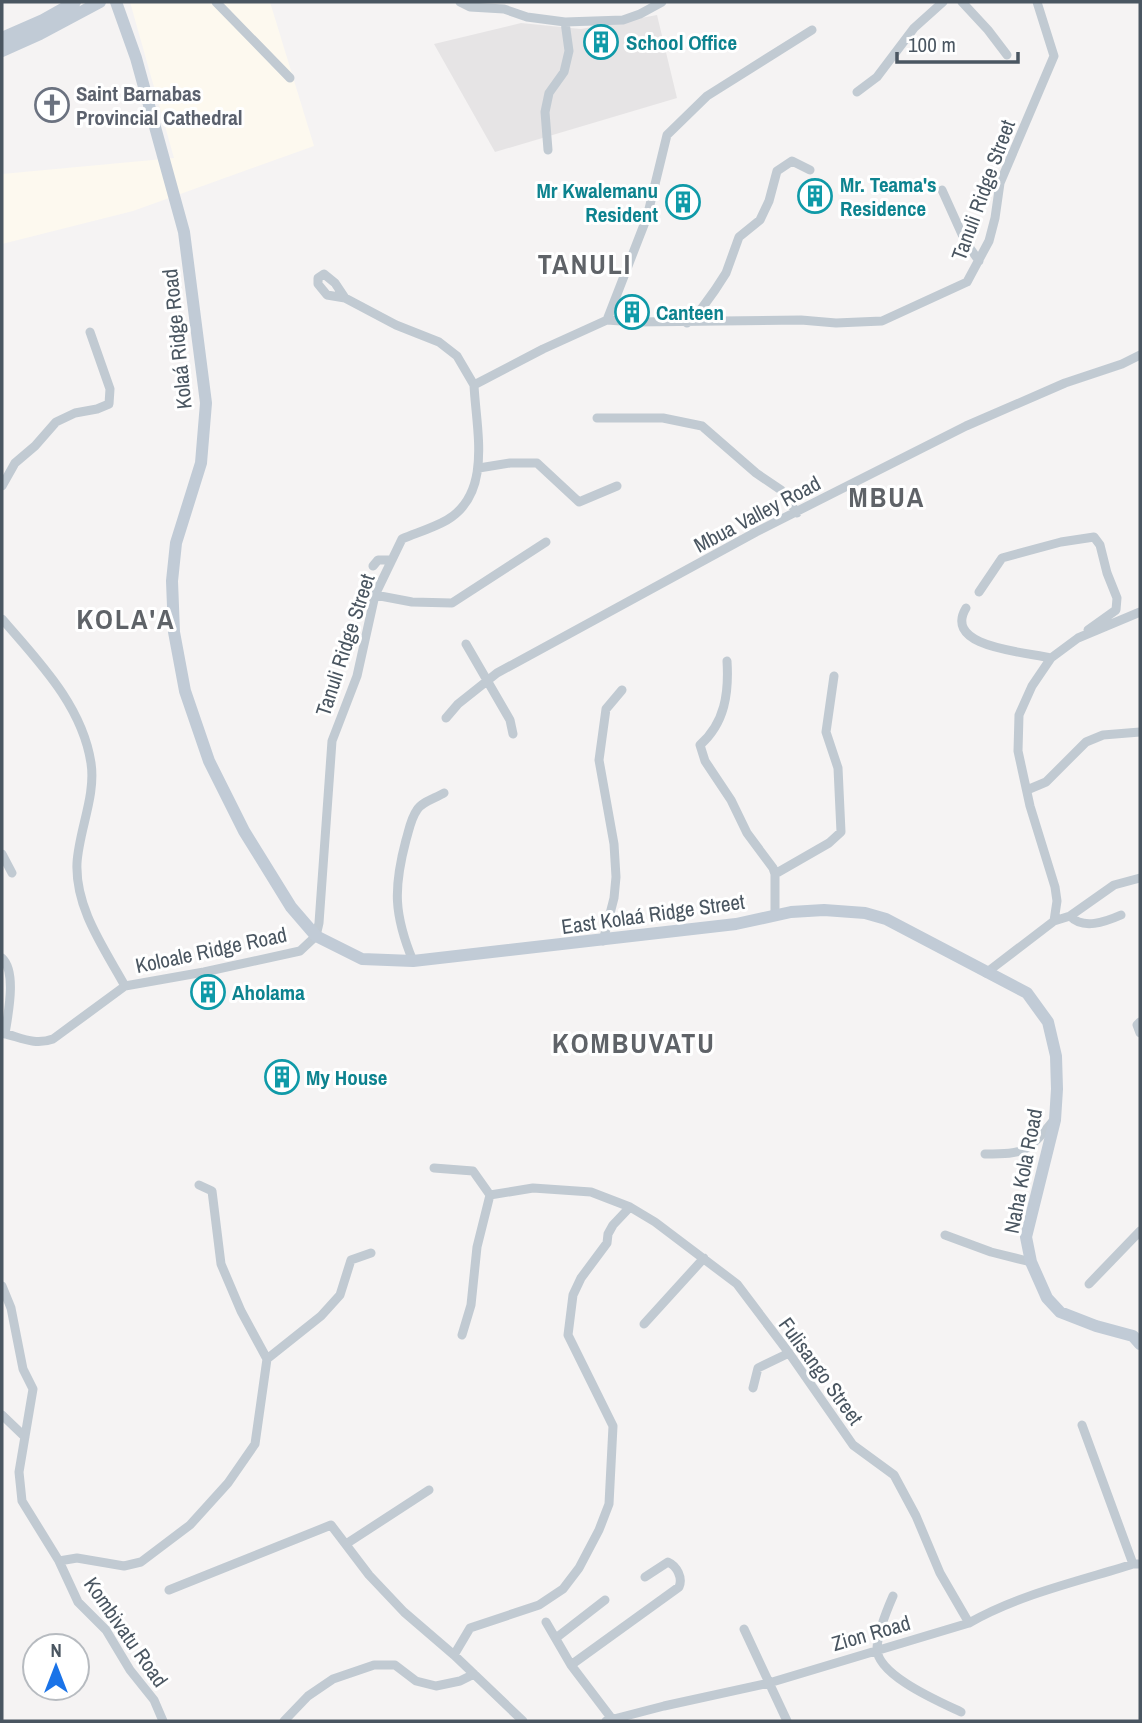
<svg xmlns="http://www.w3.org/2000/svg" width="1142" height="1723" viewBox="0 0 1142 1723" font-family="'Archivo Narrow',sans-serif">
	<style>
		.commercial { fill: #fdf9ef }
		.education { fill: #e6e4e5 }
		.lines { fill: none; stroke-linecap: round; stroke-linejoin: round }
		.street { stroke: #c1cad2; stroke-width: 9 }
		.secondary { stroke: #c1cbd6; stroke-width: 12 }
		.labels { text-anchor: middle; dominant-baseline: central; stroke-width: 6; stroke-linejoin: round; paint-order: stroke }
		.culture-label { font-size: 21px; font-weight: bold; fill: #0d838f; stroke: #fff; text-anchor: start }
		.worship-label { font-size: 21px; font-weight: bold; fill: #5b616d; stroke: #fff; text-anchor: start }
		.street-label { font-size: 21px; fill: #4a5661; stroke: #fff }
		.district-label { font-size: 28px; font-weight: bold; letter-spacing: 2px; fill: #5f6368; stroke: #fff }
	</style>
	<rect width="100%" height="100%" fill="#f5f3f3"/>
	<path class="commercial" d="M 130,2 L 270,2 L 314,146 L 133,211 L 2,244 L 2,174 L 174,158 Z"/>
	<path class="education" d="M 657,15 L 677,98 L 495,152 L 434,44 L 521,23 L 581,29 Z"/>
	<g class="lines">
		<path class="street" d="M 216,2 L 290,78
			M 460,2 L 470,7 L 504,9 L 527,17 L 565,22 L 623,20 L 640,14 L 662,2
			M 962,2 L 988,30 L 1007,55
			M 857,92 L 877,77 L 914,28 L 943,2
			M 548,150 L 545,112 L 549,93 L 564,72 L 569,51 L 565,22
			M 942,190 L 965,241 L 979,261
			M 345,298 L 327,295 L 318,284 L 318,278 L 324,274 L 335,283 L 345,298 L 396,325 L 439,342 L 457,356 L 474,385
			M 607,320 L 647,217 L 667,135 L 707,96 L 812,30
			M 687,323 L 702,308 L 715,290 L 726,273 L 739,237 L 760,220 L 769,201 L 777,171 L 792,161 L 810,170
			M 597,418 L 663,418 L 702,426 L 756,473 L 781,490 L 797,513
			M 479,468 L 510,463 L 537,463 L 579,502 L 617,486
			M 2,486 L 15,463 L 35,446 L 56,422 L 75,413 L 97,409 L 109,404 L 110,389 L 90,332
			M 373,566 L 378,560 L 392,560
			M 979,592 L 1002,558 L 1061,542 L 1094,537 L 1100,545 L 1107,573 L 1117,598 L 1116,610 L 1088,630
			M 375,595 L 412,602 L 452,603 L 546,542
			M 966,608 C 942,648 1027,652 1051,658
			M 2,619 C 38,661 82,705 91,763 C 96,796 79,830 77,863 C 75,908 104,948 125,986
			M 466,644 L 510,720 L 513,734
			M 727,661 C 729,693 725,723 700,745 L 705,761 L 731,800 L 747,833 L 773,868 L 775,874
			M 446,718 L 458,704 L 497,673 L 756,532 L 966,426 L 1065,383 L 1122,364 L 1140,355
			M 1027,790 L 1046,782 L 1086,742 L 1103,735 L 1140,732
			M 2,854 L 12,873
			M 775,916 L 775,874 L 829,843 L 841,832 L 838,768 L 826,732 L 834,676
			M 1070,916 C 1083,930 1105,922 1121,915
			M 1054,921 L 1070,916 L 1114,885 L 1140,878
			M 603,941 L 614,898 L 616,877 L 614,844 L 599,760 L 606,709 L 622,690
			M 2,958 C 17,972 8,1014 5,1034
			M 413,961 C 394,915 393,889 406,840 C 409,830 411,818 417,810 C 421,802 436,798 444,793
			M 986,973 L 1054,921 L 1057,901 L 1055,887 L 1030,806 L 1018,751 L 1019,715 L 1032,686 L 1051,658 L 1078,638 L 1140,612
			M 1140,1022 L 1137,1025 L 1140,1033
			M 2,1033 C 20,1037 34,1046 53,1039 L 125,986 L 204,972 L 300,951 L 316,936 L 319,923 L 332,741 L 357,676 L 375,595 L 402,539 C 416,533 433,528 447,520 C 493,493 476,429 474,385 L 543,349 L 607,320 L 635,322 L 801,320 L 836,323 L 882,321 L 967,282 L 989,241 L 995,218 L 1000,183 L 1054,56 L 1037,2
			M 985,1154 C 1025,1154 1028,1152 1053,1121
			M 434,1168 L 473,1171 L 490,1195
			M 945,1235 L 991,1252 L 1031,1262
			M 1089,1284 L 1140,1231
			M 2,1286 L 11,1308 L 23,1369 L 33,1389 L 19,1472 L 22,1501 L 59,1561 L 78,1602 L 106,1630 L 130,1670 L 154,1700 L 163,1721
			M 644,1324 L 704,1258
			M 462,1335 L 471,1305 L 477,1247 L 490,1195 L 533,1188 L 591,1192 L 630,1207 L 655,1222 L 737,1284 L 789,1353 L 853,1445 L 894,1475 L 916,1516 L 940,1573 L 969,1623
			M 267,1359 L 321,1316 L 340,1295 L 351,1260 L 371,1253
			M 753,1388 L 758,1368 L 789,1353
			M 2,1415 L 25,1437
			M 1082,1425 L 1133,1564
			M 346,1544 L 429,1490
			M 59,1561 L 77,1558 L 124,1566 L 141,1562 L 190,1525 L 228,1483 L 255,1444 L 267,1359 L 241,1311 L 221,1264 L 212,1191 L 199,1185
			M 169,1590 L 331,1525 L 369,1575 L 404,1612 L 454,1655 L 523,1721
			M 893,1596 C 886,1612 878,1631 877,1648 C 876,1675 940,1702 961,1712
			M 546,1622 L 571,1665 L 612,1719
			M 744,1629 L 787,1721
			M 556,1638 L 605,1600
			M 454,1655 L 470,1628 L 539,1605 L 563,1589 L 579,1568 L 599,1530 L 609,1504 L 613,1426 L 568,1335 L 573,1295 L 581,1278 L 607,1243 L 608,1234 L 613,1225 L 630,1207
			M 571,1665 L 679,1587 C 683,1578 677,1566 668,1562 L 645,1577
			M 284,1721 L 308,1696 L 333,1679 L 374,1665 L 395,1665 L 416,1681 L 436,1686 L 460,1681 L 474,1674
			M 606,1721 L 664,1706 L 769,1683 L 969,1623 C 1020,1594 1077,1582 1133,1564 L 1140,1564"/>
		<path class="secondary" d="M 116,2 L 136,58 L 184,232 L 206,403 L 201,463 L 176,543 L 172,581 L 174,632 L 185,691 L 209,761 L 244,831 L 291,907 L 316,936 L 362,959 L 413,961 L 736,924 L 791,912 L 824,910 L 865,913 L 886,919 L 1027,993 L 1048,1022 L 1056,1056 L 1057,1089 L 1055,1120 L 1026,1237 L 1031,1262 L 1047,1298 L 1060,1312 L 1096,1326 L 1133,1336 L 1140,1344
			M 2,38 L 43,20 L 75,2
			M 2,51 L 40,34 L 100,2"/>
	</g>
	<defs>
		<g id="building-ring" transform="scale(1.75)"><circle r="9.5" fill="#fff" stroke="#0f9aa8" stroke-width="1.5"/><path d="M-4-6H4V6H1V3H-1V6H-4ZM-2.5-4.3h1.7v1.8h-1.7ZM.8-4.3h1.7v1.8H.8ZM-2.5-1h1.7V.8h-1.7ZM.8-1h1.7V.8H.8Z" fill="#0f9aa8"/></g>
		<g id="church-ring" transform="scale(1.75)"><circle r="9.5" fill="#fff" stroke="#6b7280" stroke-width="1.5"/><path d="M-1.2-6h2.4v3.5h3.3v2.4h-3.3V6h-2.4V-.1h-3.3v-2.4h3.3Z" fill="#6b7280"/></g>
	</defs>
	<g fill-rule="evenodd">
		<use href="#building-ring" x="601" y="42"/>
		<use href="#church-ring" x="52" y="105"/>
		<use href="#building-ring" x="815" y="196"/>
		<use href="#building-ring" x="683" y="202"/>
		<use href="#building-ring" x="632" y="312"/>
		<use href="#building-ring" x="208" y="992"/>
		<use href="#building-ring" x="282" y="1077"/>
	</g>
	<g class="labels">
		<g class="culture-label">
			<text x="626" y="42">School Office</text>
			<text x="840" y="184">Mr. Teama's<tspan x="840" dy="24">Residence</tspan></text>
			<text x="658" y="190" text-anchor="end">Mr Kwalemanu<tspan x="658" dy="24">Resident</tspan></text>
			<text x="656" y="312">Canteen</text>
			<text x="232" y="992">Aholama</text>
			<text x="306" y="1077">My House</text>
		</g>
		<g class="worship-label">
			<text x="76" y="93">Saint Barnabas<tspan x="76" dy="24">Provincial Cathedral</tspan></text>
		</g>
		<g class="street-label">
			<text transform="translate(983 190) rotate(-70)">Tanuli Ridge Street</text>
			<text transform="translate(177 339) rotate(-96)">Kolaá Ridge Road</text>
			<text transform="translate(757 514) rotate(-28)">Mbua Valley Road</text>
			<text transform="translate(345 645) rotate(-72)">Tanuli Ridge Street</text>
			<text transform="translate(653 914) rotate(-8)">East Kolaá Ridge Street</text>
			<text transform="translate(211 950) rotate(-12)">Koloale Ridge Road</text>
			<text transform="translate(1023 1171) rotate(-79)">Naha Kola Road</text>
			<text transform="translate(821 1371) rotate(54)">Fulisango Street</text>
			<text transform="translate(126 1632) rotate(55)">Kombivatu Road</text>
			<text transform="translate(871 1633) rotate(-16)">Zion Road</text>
		</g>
		<g class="district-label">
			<text x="585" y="264">TANULI</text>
			<text x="887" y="497">MBUA</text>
			<text x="126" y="619">KOLA'A</text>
			<text x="634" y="1043">KOMBUVATU</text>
		</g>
	</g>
	<rect width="1142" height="1723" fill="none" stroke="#4a5661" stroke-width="7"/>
	<g transform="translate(56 1667)"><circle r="33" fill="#ffffff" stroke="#b7bbc0" stroke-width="2"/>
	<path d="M0-5L12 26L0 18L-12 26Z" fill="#1a73e8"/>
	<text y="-10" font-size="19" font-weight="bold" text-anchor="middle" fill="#4a5661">N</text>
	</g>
	<path d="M897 52v10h121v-10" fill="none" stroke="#4a5661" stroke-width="3.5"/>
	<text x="908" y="52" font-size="21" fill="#4a5661" stroke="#ffffff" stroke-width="5" paint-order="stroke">100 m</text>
</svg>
